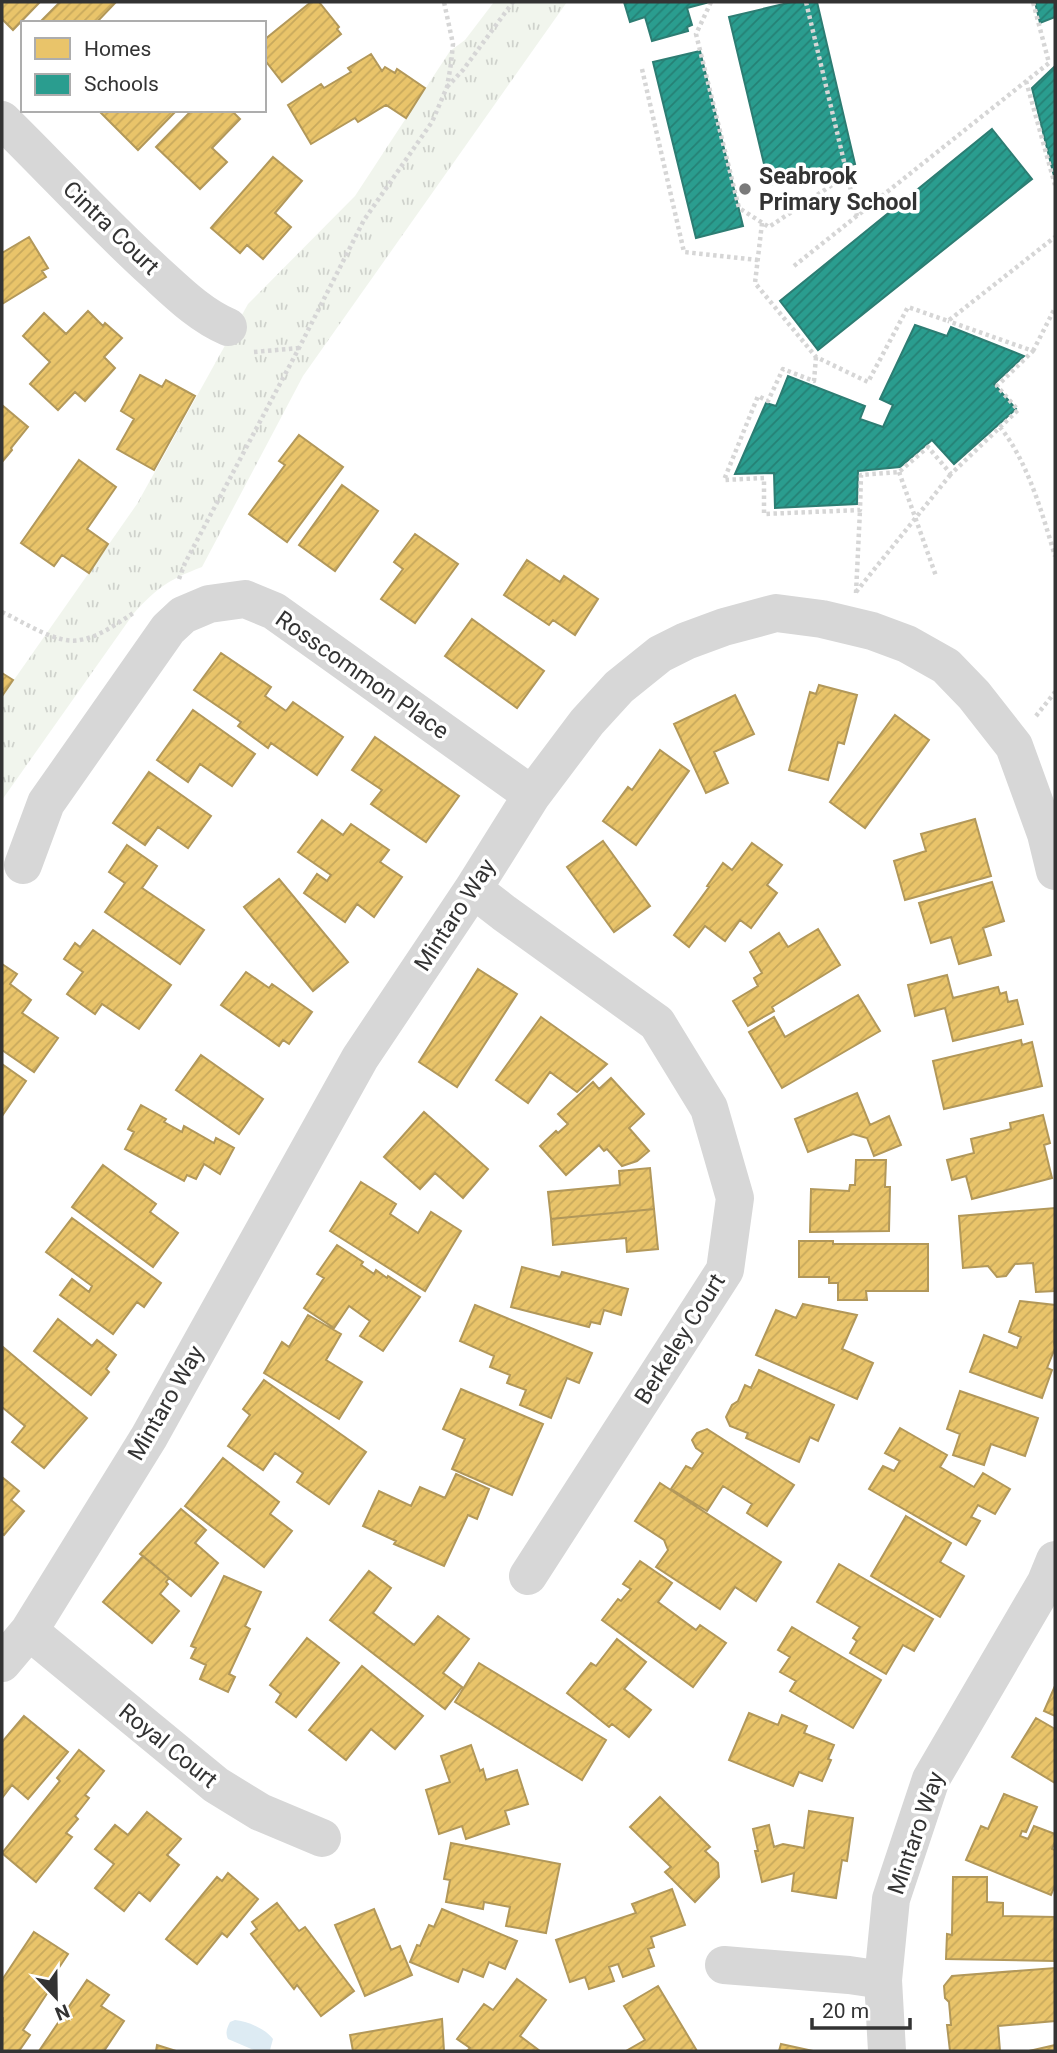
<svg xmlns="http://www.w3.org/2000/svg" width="1057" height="2053" viewBox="0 0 1057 2053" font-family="Roboto,sans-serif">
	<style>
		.grass { fill: url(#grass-tufts) }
		.water { fill: #ddebf3 }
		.homes { fill: url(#homes-hatch); stroke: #b2985a; stroke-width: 2 }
		.schools { fill: url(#schools-hatch); stroke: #2d7d73; stroke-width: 2 }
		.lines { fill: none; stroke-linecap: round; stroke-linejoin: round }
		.path { stroke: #d6d6d6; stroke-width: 4.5; stroke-dasharray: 3.5 3.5; stroke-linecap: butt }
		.minor { stroke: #d7d7d7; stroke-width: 38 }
		.poi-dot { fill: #7a7a7a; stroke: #fff; stroke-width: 2.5 }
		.labels { text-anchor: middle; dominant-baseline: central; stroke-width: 7; stroke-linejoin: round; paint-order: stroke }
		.poi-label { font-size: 23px; font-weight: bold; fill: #333; stroke: #fff; text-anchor: start }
		.street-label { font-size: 23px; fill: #333; stroke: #fff }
	</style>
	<defs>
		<pattern id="grass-tufts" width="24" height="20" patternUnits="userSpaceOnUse" patternTransform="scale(1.75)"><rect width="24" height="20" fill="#f1f5ed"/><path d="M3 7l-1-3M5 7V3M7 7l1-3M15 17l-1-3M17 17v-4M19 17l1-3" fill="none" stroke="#cfd2cc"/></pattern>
		<pattern id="homes-hatch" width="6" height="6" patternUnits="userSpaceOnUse" patternTransform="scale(1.75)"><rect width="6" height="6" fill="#e9c46a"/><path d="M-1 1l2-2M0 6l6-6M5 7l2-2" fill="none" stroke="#c8a95c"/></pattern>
		<pattern id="schools-hatch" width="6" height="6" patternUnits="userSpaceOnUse" patternTransform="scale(1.75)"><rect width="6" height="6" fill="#2a9d8f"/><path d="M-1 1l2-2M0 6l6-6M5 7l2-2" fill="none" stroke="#258175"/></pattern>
	</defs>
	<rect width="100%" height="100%" fill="#fff"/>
	<path class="grass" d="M 494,2 L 567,2 L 303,376 L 202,567 C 168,580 158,587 134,613 L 2,800 L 2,697 L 137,504 L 248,304 L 355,196 L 450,51 L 465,40 Z"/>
	<path class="water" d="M 235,2020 C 247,2021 266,2029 273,2039 L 270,2050 L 256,2051 L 228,2039 C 225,2032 227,2028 230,2022 Z"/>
	<path class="homes" d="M 2,2 L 40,2 L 13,30 L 2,19 Z
		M 60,2 L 116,2 L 96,23 L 39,23 Z
		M 311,2 L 319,2 L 339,27 L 337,29 L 341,34 L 282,82 L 264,59 L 264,40 Z
		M 371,54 L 382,71 L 385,67 L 395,73 L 397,69 L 425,88 L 406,118 L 386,105 L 358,122 L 355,118 L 311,144 L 288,105 L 321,84 L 324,88 L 351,72 L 348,68 Z
		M 98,110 L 177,110 L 138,150 Z
		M 192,110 L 231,110 L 240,119 L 212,148 L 227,162 L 200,189 L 156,147 Z
		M 273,157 L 302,181 L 275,213 L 291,227 L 263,259 L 247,245 L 240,253 L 211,228 Z
		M 29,237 L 48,268 L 42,271 L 46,277 L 2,304 L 2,253 Z
		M 88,311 L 103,326 L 105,323 L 122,338 L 104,357 L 115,368 L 85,401 L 75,392 L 58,410 L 30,384 L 50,362 L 23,336 L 44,313 L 66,334 Z
		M 140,375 L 162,387 L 166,380 L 195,396 L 154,470 L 117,449 L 134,419 L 121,411 Z
		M 2,405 L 28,427 L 11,448 L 12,450 L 2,462 Z
		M 299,435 L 343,467 L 287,542 L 249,514 L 285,465 L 279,461 Z
		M 79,460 L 116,487 L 87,529 L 108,544 L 89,573 L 62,555 L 54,566 L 21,543 Z
		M 342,485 L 378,511 L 335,571 L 299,545 Z
		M 415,534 L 458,564 L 415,623 L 381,599 L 403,569 L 394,562 Z
		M 527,560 L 560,582 L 564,576 L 598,599 L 575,635 L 553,620 L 549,625 L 504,595 Z
		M 472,619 L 544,671 L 517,708 L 445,656 Z
		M 221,653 L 271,687 L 265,696 L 286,711 L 293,702 L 343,737 L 317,775 L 271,743 L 268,748 L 238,726 L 241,722 L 194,690 Z
		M 2,673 L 13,680 L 2,696 Z
		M 819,685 L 857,695 L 844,744 L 838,742 L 828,780 L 789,770 L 810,692 L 816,694 Z
		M 735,695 L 754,734 L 714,752 L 728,783 L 706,793 L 674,724 Z
		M 193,710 L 255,754 L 232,786 L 200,764 L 188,782 L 157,760 Z
		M 895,715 L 929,740 L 865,828 L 830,802 Z
		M 375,737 L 459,796 L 426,842 L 371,804 L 382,790 L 352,770 Z
		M 660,750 L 689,771 L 636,845 L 603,821 L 628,787 L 632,790 Z
		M 149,772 L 211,816 L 188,848 L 158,827 L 145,845 L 113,823 Z
		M 975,819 L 991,876 L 905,900 L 894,861 L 926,851 L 921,834 Z
		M 322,820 L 343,835 L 351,824 L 389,850 L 380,862 L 402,877 L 374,917 L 357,904 L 345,922 L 304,893 L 317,874 L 327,881 L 331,875 L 298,852 Z
		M 603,841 L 650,906 L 614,932 L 567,867 Z
		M 752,843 L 782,865 L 767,885 L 777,893 L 751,928 L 740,920 L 725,941 L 705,926 L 689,947 L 674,935 L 709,887 L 707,886 L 723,863 L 732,870 Z
		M 127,845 L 157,866 L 142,888 L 204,930 L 180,964 L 105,912 L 125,883 L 109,872 Z
		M 279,879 L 348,962 L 313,991 L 244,907 Z
		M 992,882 L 1004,921 L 983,928 L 991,955 L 959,964 L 951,937 L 931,943 L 919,903 Z
		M 818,929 L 840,965 L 772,1007 L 774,1011 L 748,1026 L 733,1001 L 758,986 L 754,978 L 762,973 L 750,952 L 779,933 L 788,947 Z
		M 93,930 L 171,985 L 139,1029 L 102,1004 L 95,1014 L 67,994 L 83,972 L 64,959 L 75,943 L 80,947 Z
		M 2,964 L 17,974 L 10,984 L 31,1000 L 22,1013 L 58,1038 L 34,1072 L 2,1050 Z
		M 478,969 L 517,994 L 457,1087 L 419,1062 Z
		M 246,972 L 269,988 L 272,984 L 312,1012 L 289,1044 L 283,1040 L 279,1046 L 221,1005 Z
		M 947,975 L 953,998 L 998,987 L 1000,994 L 1006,992 L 1008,1002 L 1017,1000 L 1023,1024 L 953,1041 L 945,1008 L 915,1016 L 908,985 Z
		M 858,995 L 880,1031 L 782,1088 L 749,1032 L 774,1017 L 785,1037 Z
		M 541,1017 L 607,1064 L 577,1092 L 550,1072 L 528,1103 L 496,1080 Z
		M 1021,1040 L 1022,1045 L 1032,1042 L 1042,1086 L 944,1109 L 933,1061 Z
		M 201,1055 L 263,1099 L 239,1134 L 176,1090 Z
		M 2,1064 L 26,1081 L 2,1116 Z
		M 611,1078 L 644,1114 L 629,1128 L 649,1151 L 637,1161 L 622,1166 L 607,1149 L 604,1151 L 599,1145 L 566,1175 L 540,1146 L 556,1131 L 558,1133 L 568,1124 L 558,1114 L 593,1082 L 599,1089 Z
		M 857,1093 L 870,1125 L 889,1116 L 901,1145 L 874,1156 L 867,1138 L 853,1134 L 808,1152 L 795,1119 Z
		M 141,1105 L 166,1119 L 164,1122 L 182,1132 L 184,1126 L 214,1143 L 216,1138 L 234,1148 L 220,1174 L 204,1164 L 196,1179 L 187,1175 L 184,1181 L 125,1149 L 134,1132 L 128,1129 Z
		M 424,1112 L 488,1169 L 463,1198 L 435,1173 L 420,1189 L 384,1157 Z
		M 1043,1115 L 1050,1143 L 1044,1145 L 1052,1178 L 972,1199 L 966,1176 L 952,1180 L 947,1160 L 974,1153 L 971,1139 L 1011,1129 L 1010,1123 Z
		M 856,1160 L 886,1160 L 885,1187 L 890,1187 L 889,1231 L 810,1232 L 811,1189 L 849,1191 L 850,1185 L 855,1185 Z
		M 103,1165 L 156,1204 L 150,1212 L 178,1233 L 153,1267 L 72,1207 Z
		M 650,1168 L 654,1209 L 551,1219 L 548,1192 L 620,1185 L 619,1171 Z
		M 361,1182 L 396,1204 L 390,1214 L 418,1233 L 431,1212 L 461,1231 L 425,1291 L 330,1231 Z
		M 1055,1208 L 1055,1291 L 1036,1292 L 1033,1263 L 1015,1264 L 1006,1276 L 997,1277 L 988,1266 L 963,1268 L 959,1216 Z
		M 654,1209 L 658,1249 L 627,1252 L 626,1238 L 553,1245 L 551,1219 Z
		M 72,1218 L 161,1283 L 144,1307 L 137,1302 L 113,1334 L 60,1295 L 72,1279 L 89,1292 L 92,1286 L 46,1252 Z
		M 799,1241 L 833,1241 L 833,1244 L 928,1244 L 928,1291 L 866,1291 L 867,1300 L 838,1300 L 838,1283 L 829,1283 L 829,1277 L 799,1277 Z
		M 337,1245 L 363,1262 L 361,1265 L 374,1274 L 376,1270 L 387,1278 L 388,1276 L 420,1297 L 383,1351 L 360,1336 L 370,1321 L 349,1306 L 334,1328 L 304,1308 L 324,1278 L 317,1274 Z
		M 522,1267 L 560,1277 L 562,1272 L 628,1289 L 621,1315 L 604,1310 L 600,1324 L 591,1322 L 589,1327 L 511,1307 Z
		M 1020,1301 L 1055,1305 L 1054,1343 L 1055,1348 L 1047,1368 L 1052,1370 L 1042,1398 L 970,1372 L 984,1335 L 1017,1348 L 1021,1337 L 1009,1332 Z
		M 803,1304 L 857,1315 L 842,1349 L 873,1363 L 857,1399 L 756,1355 L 776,1310 L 796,1318 Z
		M 475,1305 L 592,1353 L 579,1383 L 567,1378 L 551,1418 L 520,1405 L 526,1390 L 507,1383 L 510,1375 L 490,1367 L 494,1356 L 460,1341 Z
		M 308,1315 L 341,1334 L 326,1360 L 362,1382 L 339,1419 L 264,1373 L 282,1342 L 289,1347 Z
		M 58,1319 L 92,1346 L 97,1340 L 116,1355 L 106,1369 L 109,1372 L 91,1395 L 34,1351 Z
		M 3,1347 L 87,1418 L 44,1468 L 12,1442 L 25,1426 L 2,1407 Z
		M 759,1370 L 834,1405 L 818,1441 L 810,1437 L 799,1462 L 746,1438 L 748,1433 L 730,1426 L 726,1417 L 732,1405 L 738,1401 L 745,1385 L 751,1388 Z
		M 264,1380 L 366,1452 L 329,1504 L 297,1482 L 303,1473 L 275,1453 L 263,1470 L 228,1446 L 250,1415 L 243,1409 Z
		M 461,1389 L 543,1424 L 512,1495 L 452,1469 L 465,1439 L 443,1429 Z
		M 960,1391 L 1038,1418 L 1025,1456 L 991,1444 L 984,1465 L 953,1455 L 960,1434 L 947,1429 Z
		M 900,1428 L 947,1455 L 940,1467 L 974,1487 L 983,1473 L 1010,1489 L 995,1514 L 978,1505 L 971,1517 L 980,1521 L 966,1545 L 869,1489 L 883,1466 L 894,1471 L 900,1461 L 885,1453 Z
		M 707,1429 L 794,1485 L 767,1526 L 747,1513 L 752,1504 L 723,1486 L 707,1511 L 671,1489 L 686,1466 L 692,1469 L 703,1453 L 696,1448 L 692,1440 L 697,1433 Z
		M 223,1458 L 279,1502 L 270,1514 L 292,1531 L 264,1567 L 185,1506 Z
		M 456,1474 L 489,1489 L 477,1519 L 468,1515 L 444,1566 L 394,1544 L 396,1541 L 363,1526 L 379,1491 L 411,1506 L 420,1487 L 445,1498 Z
		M 2,1477 L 19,1491 L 11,1500 L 24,1511 L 4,1535 L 2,1533 Z
		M 660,1483 L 781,1562 L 756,1601 L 735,1587 L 720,1609 L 656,1567 L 668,1550 L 664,1540 L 635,1521 Z
		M 181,1509 L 206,1530 L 195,1543 L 218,1563 L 191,1596 L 140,1554 Z
		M 906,1516 L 951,1543 L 940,1562 L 964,1576 L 940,1617 L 871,1576 Z
		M 143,1556 L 169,1578 L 166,1582 L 168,1584 L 160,1594 L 179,1611 L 152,1643 L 103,1602 Z
		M 640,1561 L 672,1583 L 658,1602 L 696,1630 L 700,1625 L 726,1643 L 693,1687 L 602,1620 L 618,1599 L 621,1601 L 631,1589 L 623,1584 Z
		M 839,1564 L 933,1619 L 914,1651 L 903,1645 L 886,1674 L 850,1653 L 857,1641 L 853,1638 L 860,1627 L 817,1602 Z
		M 369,1571 L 391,1588 L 373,1613 L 414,1645 L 438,1616 L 469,1639 L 443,1673 L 462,1687 L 445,1709 L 330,1620 Z
		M 224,1576 L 261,1592 L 245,1626 L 250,1629 L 229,1674 L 235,1677 L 228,1692 L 200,1679 L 206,1665 L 191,1658 L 196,1648 L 191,1646 Z
		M 792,1627 L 881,1680 L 853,1728 L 790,1691 L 796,1681 L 780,1672 L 790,1657 L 778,1650 Z
		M 307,1638 L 339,1663 L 296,1717 L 276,1702 L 281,1694 L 270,1685 Z
		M 617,1639 L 646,1662 L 624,1689 L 651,1710 L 629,1737 L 612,1724 L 609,1727 L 567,1693 L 591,1663 L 596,1666 Z
		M 479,1663 L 606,1740 L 582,1780 L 455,1702 Z
		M 362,1666 L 423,1716 L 395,1749 L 371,1729 L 346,1760 L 309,1730 Z
		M 1055,1686 L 1055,1716 L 1044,1711 Z
		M 749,1713 L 778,1725 L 782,1715 L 807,1726 L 804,1733 L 834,1745 L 828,1759 L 831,1760 L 822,1781 L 799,1772 L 793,1786 L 729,1760 Z
		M 24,1716 L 68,1752 L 28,1799 L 12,1785 L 2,1798 L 2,1742 Z
		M 1036,1718 L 1055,1729 L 1055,1783 L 1012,1757 Z
		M 471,1745 L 480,1771 L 483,1769 L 486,1780 L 517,1770 L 528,1804 L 505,1811 L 509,1824 L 466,1839 L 462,1826 L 439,1834 L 426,1790 L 450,1782 L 441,1756 Z
		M 79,1750 L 104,1771 L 85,1795 L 89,1798 L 75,1816 L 78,1819 L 66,1833 L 72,1837 L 36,1882 L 2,1853 L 60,1781 L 57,1778 Z
		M 1004,1794 L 1037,1807 L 1026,1832 L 1022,1831 L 1020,1836 L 1028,1839 L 1034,1826 L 1055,1834 L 1055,1842 L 1052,1849 L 1055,1850 L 1055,1885 L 1051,1895 L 966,1860 L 981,1826 L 988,1829 Z
		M 660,1797 L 710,1847 L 705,1851 L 718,1863 L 719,1877 L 695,1902 L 665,1872 L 671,1867 L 630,1827 Z
		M 809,1811 L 853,1818 L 847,1861 L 842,1860 L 836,1898 L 792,1891 L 794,1873 L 762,1882 L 755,1851 L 758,1851 L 753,1829 L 769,1825 L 774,1847 L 783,1844 L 804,1848 Z
		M 147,1812 L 181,1839 L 167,1855 L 179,1865 L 150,1901 L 139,1892 L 124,1911 L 95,1888 L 114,1864 L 95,1849 L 115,1825 L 128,1835 Z
		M 451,1843 L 560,1864 L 546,1933 L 506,1926 L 510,1907 L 484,1902 L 483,1909 L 446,1902 L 450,1880 L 444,1879 Z
		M 228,1873 L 258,1899 L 227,1937 L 222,1933 L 197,1964 L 166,1939 L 217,1877 L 222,1881 Z
		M 953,1877 L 987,1877 L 987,1902 L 1003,1903 L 1003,1916 L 1055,1917 L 1054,1961 L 946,1959 L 947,1934 L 952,1935 Z
		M 672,1889 L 685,1925 L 651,1937 L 654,1947 L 648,1949 L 654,1966 L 623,1977 L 618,1964 L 609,1967 L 614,1981 L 589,1989 L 585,1977 L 570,1982 L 556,1940 L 636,1913 L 632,1904 Z
		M 277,1903 L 299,1931 L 305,1927 L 354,1991 L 321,2016 L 297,1985 L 294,1989 L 251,1934 L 257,1929 L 252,1922 Z
		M 374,1909 L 391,1950 L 400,1946 L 412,1975 L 365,1996 L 335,1925 Z
		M 442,1909 L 517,1941 L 505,1969 L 489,1962 L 483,1977 L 463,1969 L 458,1982 L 410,1962 L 417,1945 L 420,1946 L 429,1925 L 434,1927 Z
		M 34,1932 L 68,1954 L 46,1987 L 50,1989 L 23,2030 L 30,2035 L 19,2051 L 2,2051 L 3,2018 L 2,2017 L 2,1980 Z
		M 1055,1968 L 1055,2021 L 998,2026 L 1000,2051 L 950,2051 L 947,2025 L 951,2025 L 949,2002 L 945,1998 L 944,1986 L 952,1976 Z
		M 517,1979 L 546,2000 L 520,2036 L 540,2051 L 467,2051 L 470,2048 L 457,2039 L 484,2004 L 493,2010 Z
		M 87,1980 L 109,1995 L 101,2006 L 124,2021 L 104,2051 L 39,2051 Z
		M 658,1986 L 697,2051 L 626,2051 L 645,2040 L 624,2006 Z
		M 442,2019 L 444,2051 L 353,2051 L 350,2035 Z
		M 781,2044 L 813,2051 L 779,2051 Z
		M 157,2045 L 176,2051 L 156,2051 Z
		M 1055,2045 L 1055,2051 L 1029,2051 Z"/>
	<path class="schools" d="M 624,2 L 705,2 L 706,3 L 687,8 L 692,25 L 687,27 L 688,31 L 652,41 L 645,17 L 630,22 Z
		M 792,2 L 817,2 L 855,164 L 769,185 L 729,17 Z
		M 1035,2 L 1055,2 L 1055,17 L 1040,23 Z
		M 700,51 L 743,226 L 696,238 L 653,62 Z
		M 1055,66 L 1055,180 L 1032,88 Z
		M 992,129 L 1032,179 L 818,350 L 780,301 Z
		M 915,325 L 947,336 L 951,327 L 1024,356 L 994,384 L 1016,409 L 954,464 L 932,440 L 900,467 L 858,471 L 857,504 L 775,508 L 774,473 L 735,474 L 766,403 L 776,406 L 788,376 L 865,406 L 860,419 L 883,427 L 893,405 L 880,399 Z"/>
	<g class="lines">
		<path class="path" d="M 711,2 L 696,34 L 739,208 L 769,227 L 847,175
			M 806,2 L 857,216
			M 642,69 L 684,252 L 758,260
			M 1026,81 L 1055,185
			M 447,87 L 463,70 L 513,2
			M 762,223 L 755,283 L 816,357 L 868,382 L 908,307 L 948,321 L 1055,237
			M 794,266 L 1049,63 L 1033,2
			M 1033,351 L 1055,308
			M 254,352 L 299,348
			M 816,357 L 814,381 L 783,369 L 768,401 L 758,396 L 724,480 L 764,478 L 764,514 L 860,510 L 861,475 L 899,472 L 928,447 L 951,474 L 1018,410 L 997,386 L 1033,351 L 948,321
			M 1000,427 C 1028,462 1042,513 1055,556
			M 899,472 L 936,576
			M 179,579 L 185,563 L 299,348 L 364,220 L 432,122 L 447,87 L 451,64 L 453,44 L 444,2
			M 856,592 L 951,474
			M 856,593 L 860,510
			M 2,612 C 22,621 57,645 80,640 C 99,637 118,623 135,612
			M 1036,716 L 1055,692"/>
		<path class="minor" d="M 2,120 C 53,170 102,224 155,272 C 178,293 200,315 228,327
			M 23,865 L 46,803 L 168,629 L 183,615 L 209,604 L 245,599 L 274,611 L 532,795
			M 473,889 L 504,913 L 657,1023 L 709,1108 L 735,1198 L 725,1270 L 528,1576
			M 29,1631 L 216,1785 L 260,1812 L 322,1838
			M 2,1663 L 29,1631 L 149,1437 L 360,1058 L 473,889 L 532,795 L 587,722 L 619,687 L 660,654 L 686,641 L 724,627 L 776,613 L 822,619 L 872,631 L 907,644 L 946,666 L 974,695 L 1014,746 L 1046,834 L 1055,871
			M 724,1965 L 849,1975 L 883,1980
			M 887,2051 L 883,1980 L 891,1899 L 931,1779 L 1046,1582 L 1055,1560"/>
	</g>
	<circle class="poi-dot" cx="745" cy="189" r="7"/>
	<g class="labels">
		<g class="poi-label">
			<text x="759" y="176">Seabrook<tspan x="759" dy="26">Primary School</tspan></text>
		</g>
		<g class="street-label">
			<text transform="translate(111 228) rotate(44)">Cintra Court</text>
			<text transform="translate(362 675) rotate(35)">Rosscommon Place</text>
			<text transform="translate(455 915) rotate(-57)">Mintaro Way</text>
			<text transform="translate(680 1339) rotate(-58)">Berkeley Court</text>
			<text transform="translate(166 1403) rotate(-60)">Mintaro Way</text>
			<text transform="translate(168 1746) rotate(39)">Royal Court</text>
			<text transform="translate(916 1833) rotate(-71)">Mintaro Way</text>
		</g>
	</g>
	<rect width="1057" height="2053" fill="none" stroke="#333333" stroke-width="7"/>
	<rect x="21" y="21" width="245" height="91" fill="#ffffff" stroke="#adadad" stroke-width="2"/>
	<rect x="35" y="38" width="35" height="21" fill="#e9c46a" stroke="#adadad" stroke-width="2"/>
	<text x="84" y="56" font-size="21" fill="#333333">Homes</text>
	<rect x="35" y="74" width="35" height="21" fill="#2a9d8f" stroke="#adadad" stroke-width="2"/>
	<text x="84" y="91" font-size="21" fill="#333333">Schools</text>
	<g transform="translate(56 1997) rotate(158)" stroke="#ffffff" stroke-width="5" paint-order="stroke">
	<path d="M0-5L12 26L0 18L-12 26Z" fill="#333333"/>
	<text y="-10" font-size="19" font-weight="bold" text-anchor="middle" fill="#333333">N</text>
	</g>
	<path d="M812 2018v10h98v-10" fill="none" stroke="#333333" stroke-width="3.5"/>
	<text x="822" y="2018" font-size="21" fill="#333333" stroke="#ffffff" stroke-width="5" paint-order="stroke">20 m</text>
</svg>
